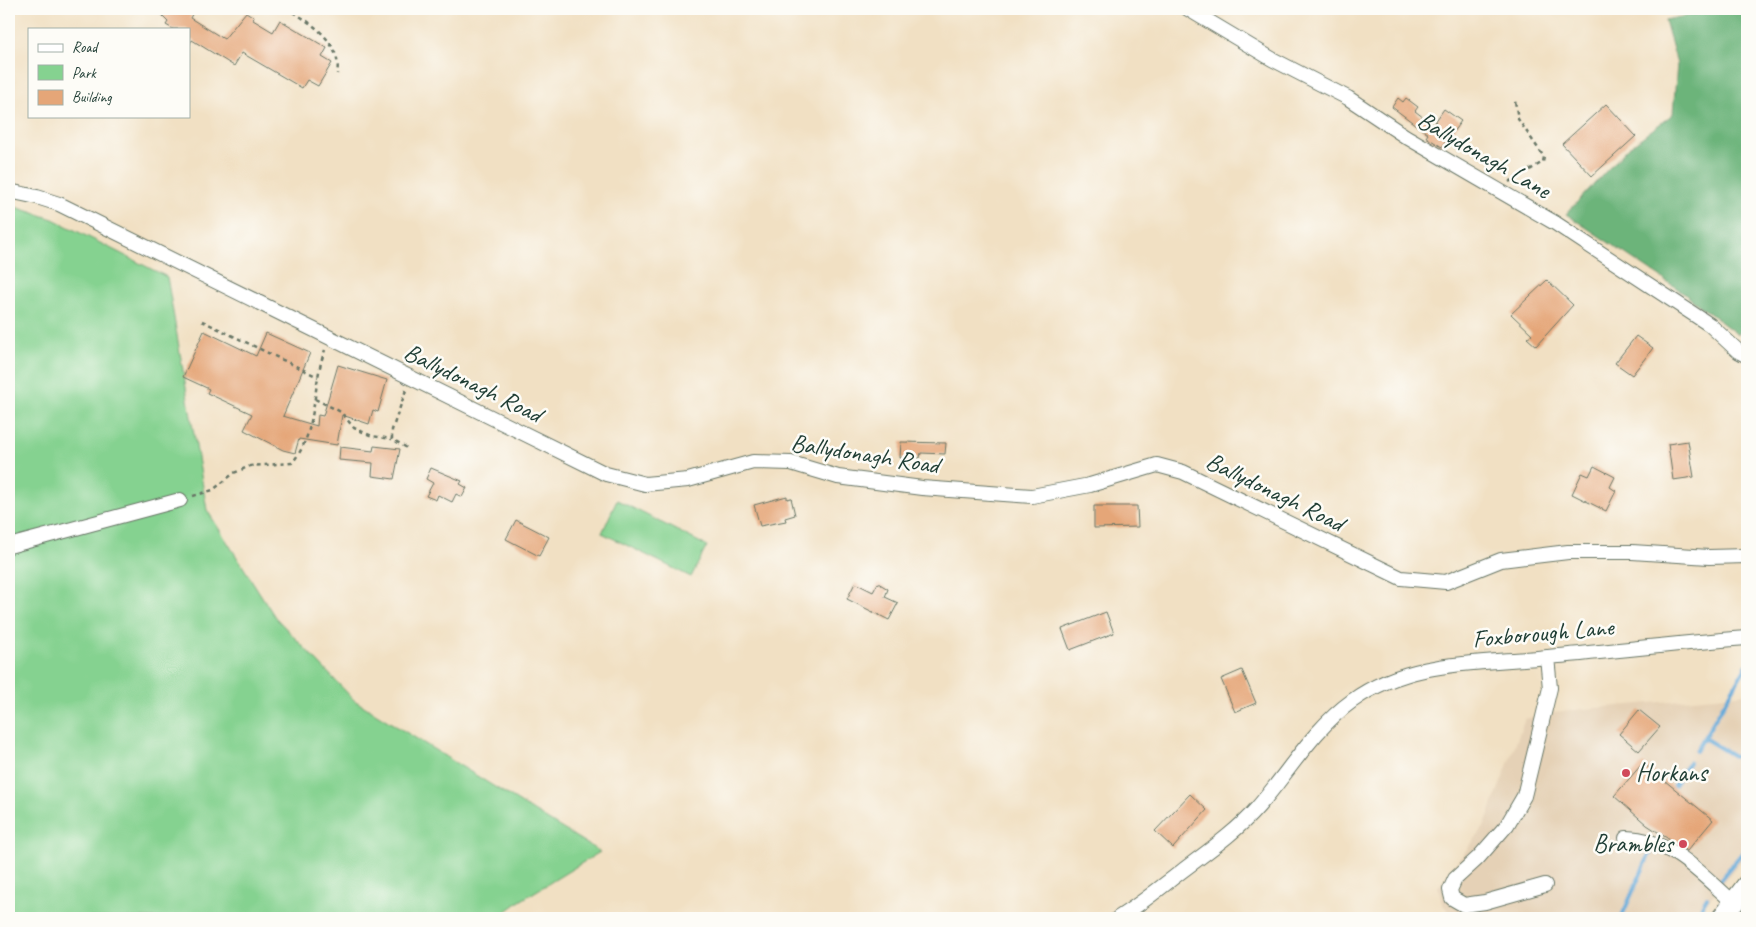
<svg xmlns="http://www.w3.org/2000/svg" width="1756" height="927" viewBox="0 0 1756 927" font-family="Caveat,sans-serif">
	<style>
		.built { fill: #e5d1b6 }
		.green { fill: #85d290; stroke: #528862 }
		.forest { fill: #6cb47a; stroke: #467857 }
		.lines { fill: none; stroke-linecap: round; stroke-linejoin: round }
		.stream { stroke: #62a8d8; stroke-width: 4 }
		.building { fill: #e5a678 }
		.minor-casing { stroke: #687666; stroke-width: 16 }
		.highway-casing { stroke: #687666; stroke-width: 22 }
		.path { stroke: #687666; stroke-width: 2.5; stroke-dasharray: 4 4; stroke-linecap: butt }
		.minor { stroke: #fff; stroke-width: 14 }
		.highway { stroke: #fff; stroke-width: 20 }
		.poi-dot { fill: #d1495b; stroke: #fdfcf7; stroke-width: 2 }
		.labels { text-anchor: middle; dominant-baseline: central; stroke-width: 5; stroke-linejoin: round; paint-order: stroke }
		.street-label { font-size: 25px; fill: #1f3d34; stroke: #fdfcf7 }
		.poi-label { font-size: 25px; fill: #1f3d34; stroke: #fdfcf7; text-anchor: start }
	</style>
	<rect width="100%" height="100%" fill="#fdfcf7"/>
	<filter id="ink" filterUnits="userSpaceOnUse"><feTurbulence type="fractalNoise" baseFrequency=".02" numOctaves="2"/><feDisplacementMap in="SourceGraphic" scale="10" xChannelSelector="R" yChannelSelector="G"/><feConvolveMatrix kernelMatrix="1 2 1 2 8 2 1 2 1" color-interpolation-filters="sRGB"/></filter>
	<filter id="wash" filterUnits="userSpaceOnUse"><feTurbulence type="fractalNoise" baseFrequency=".0096" numOctaves="4" result="noise"/><feDisplacementMap in="SourceGraphic" scale="20" xChannelSelector="R" yChannelSelector="G"/><feGaussianBlur stdDeviation="1.12" result="paint"/><feColorMatrix in="noise" values="0 0 0 0 0 0 0 0 0 0 0 0 0 0 0 0 0 1.4 0 .05"/><feComposite in="paint" operator="in"/></filter>
	<g filter="url(#wash)">
		<rect width="100%" height="100%" fill="#f1e0c3"/>
		<path class="built" d="M 1747,694 L 1747,854 L 1694,918 L 1455,918 L 1443,905 L 1438,887 L 1484,827 L 1525,719 L 1553,712 Z"/>
		<path class="green" d="M 9,205 L 53,219 L 167,277 L 207,510 L 275,617 L 354,700 L 600,852 L 520,901 L 497,918 L 9,918 Z
			M 617,500 L 707,546 L 691,577 L 602,533 Z"/>
		<path class="forest" d="M 1722,9 L 1747,9 L 1747,321 L 1738,335 L 1678,289 L 1566,214 L 1628,148 L 1673,114 L 1677,64 L 1665,20 Z"/>
		<g class="lines">
			<path class="stream" d="M 1704,738 L 1747,764
				M 1696,751 L 1747,665
				M 1674,785 L 1689,762
				M 1719,881 L 1747,847
				M 1621,918 L 1651,851
				M 1695,918 L 1707,897"/>
		</g>
		<g id="blocks">
			<path class="building" d="M 166,9 L 195,9 L 190,18 L 224,39 L 246,12 L 254,17 L 253,20 L 273,32 L 280,20 L 327,48 L 322,57 L 332,63 L 318,86 L 307,80 L 302,88 L 242,53 L 234,66 L 192,40 L 189,45 L 189,29 L 173,29 L 166,25 L 168,22 L 162,16 Z
				M 1398,98 L 1403,102 L 1406,98 L 1418,107 L 1415,111 L 1433,125 L 1444,109 L 1461,121 L 1442,147 L 1426,137 L 1428,134 L 1392,107 Z
				M 1606,104 L 1636,136 L 1592,176 L 1562,144 Z
				M 1547,280 L 1573,305 L 1536,346 L 1527,338 L 1532,334 L 1511,314 Z
				M 204,331 L 256,356 L 266,333 L 310,353 L 283,416 L 317,426 L 318,415 L 323,416 L 338,365 L 387,380 L 378,412 L 373,410 L 369,424 L 342,415 L 337,445 L 299,439 L 295,453 L 283,450 L 244,430 L 252,414 L 207,393 L 209,389 L 183,377 Z
				M 1636,336 L 1653,348 L 1632,375 L 1615,363 Z
				M 1688,441 L 1694,477 L 1673,480 L 1668,444 Z
				M 901,442 L 946,443 L 945,454 L 921,453 L 920,458 L 900,458 Z
				M 374,446 L 400,449 L 394,479 L 372,476 L 373,463 L 339,460 L 340,447 L 373,451 Z
				M 1594,466 L 1615,477 L 1610,487 L 1616,491 L 1606,511 L 1572,494 L 1582,473 L 1589,476 Z
				M 431,468 L 462,481 L 460,484 L 467,488 L 462,497 L 456,494 L 452,502 L 438,495 L 436,500 L 426,496 L 433,483 L 426,479 Z
				M 787,496 L 787,499 L 791,498 L 795,515 L 785,518 L 786,521 L 760,526 L 754,505 Z
				M 1094,506 L 1137,506 L 1138,527 L 1094,528 Z
				M 516,520 L 549,537 L 539,556 L 506,539 Z
				M 855,583 L 873,592 L 878,583 L 888,589 L 885,597 L 898,603 L 889,620 L 847,599 Z
				M 1106,612 L 1114,633 L 1070,650 L 1062,629 Z
				M 1242,670 L 1256,703 L 1235,712 L 1221,679 Z
				M 1639,710 L 1660,727 L 1639,751 L 1619,734 Z
				M 1643,763 L 1713,820 L 1687,851 L 1647,825 L 1614,796 Z
				M 1190,794 L 1207,810 L 1173,848 L 1155,831 Z"/>
		</g>
	</g>
	<g filter="url(#ink)">
		<use href="#blocks" fill-opacity="0" stroke="#687666" stroke-width="1"/>
		<g class="lines">
			<g class="minor-casing">
				<path id="minor" d="M 1188,9 L 1272,59 L 1348,98 L 1405,136 L 1555,223 L 1710,325 L 1738,351 L 1747,356
					M 9,191 L 37,197 L 59,204 L 606,474 L 645,484 L 688,480 L 753,462 L 791,463 L 838,477 L 922,488 L 1032,496 L 1090,485 L 1157,465 L 1183,472 L 1401,578 L 1446,582 L 1501,560 L 1568,552 L 1632,552 L 1709,557 L 1747,556
					M 9,546 L 180,500
					M 1626,838 C 1672,839 1702,875 1734,903
					M 1545,885 L 1485,902 L 1464,905 L 1452,898 L 1450,890 L 1455,879 L 1478,858 L 1507,825 L 1524,796 L 1550,688 L 1547,657
					M 1118,918 C 1141,904 1161,887 1182,871 C 1207,852 1236,832 1257,808 C 1288,773 1313,729 1352,701 C 1410,659 1480,664 1548,657 C 1614,651 1681,643 1747,638"/>
			</g>
			<g class="highway-casing">
				<path id="highway" d="M 1722,918 L 1747,885"/>
			</g>
			<path class="path" d="M 286,9 C 310,20 343,44 337,74
				M 1509,182 L 1543,162 L 1544,157 L 1518,119 L 1515,101
				M 202,321 L 318,377
				M 406,390 L 392,430 L 392,439 L 407,448
				M 315,399 L 341,412 L 354,428 L 372,436 L 392,439
				M 193,496 L 213,490 L 234,473 L 250,466 L 292,463 C 319,431 311,387 325,350"/>
			<use href="#minor" class="minor"/>
			<use href="#highway" class="highway"/>
		</g>
	</g>
	<g class="poi-dot">
		<circle cx="1626" cy="773" r="5"/>
		<circle cx="1683" cy="844" r="5"/>
	</g>
	<g class="labels">
		<g class="street-label">
			<text transform="translate(1484 155) rotate(30)">Ballydonagh Lane</text>
			<text transform="translate(473 383) rotate(26)">Ballydonagh Road</text>
			<text transform="translate(865 454) rotate(9)">Ballydonagh Road</text>
			<text transform="translate(1275 492) rotate(26)">Ballydonagh Road</text>
			<text transform="translate(1543 633) rotate(-5)">Foxborough Lane</text>
		</g>
		<g class="poi-label">
			<text x="1636" y="773">Horkans</text>
			<text x="1673" y="844" text-anchor="end">Brambles</text>
		</g>
	</g>
	<rect width="1756" height="927" fill="none" stroke="#fdfcf7" stroke-width="30"/>
	<rect x="28" y="28" width="162" height="90" fill="#fdfcf7" stroke="#a4b0a9"/>
	<rect x="38" y="44" width="25" height="8" fill="#ffffff" stroke="#a4b0a9"/>
	<text x="72" y="52" font-size="15" fill="#1f3d34">Road</text>
	<rect x="38" y="65" width="25" height="15" fill="#85d290" stroke="#a4b0a9"/>
	<text x="72" y="78" font-size="15" fill="#1f3d34">Park</text>
	<rect x="38" y="90" width="25" height="15" fill="#e5a678" stroke="#a4b0a9"/>
	<text x="72" y="102" font-size="15" fill="#1f3d34">Building</text>
</svg>
